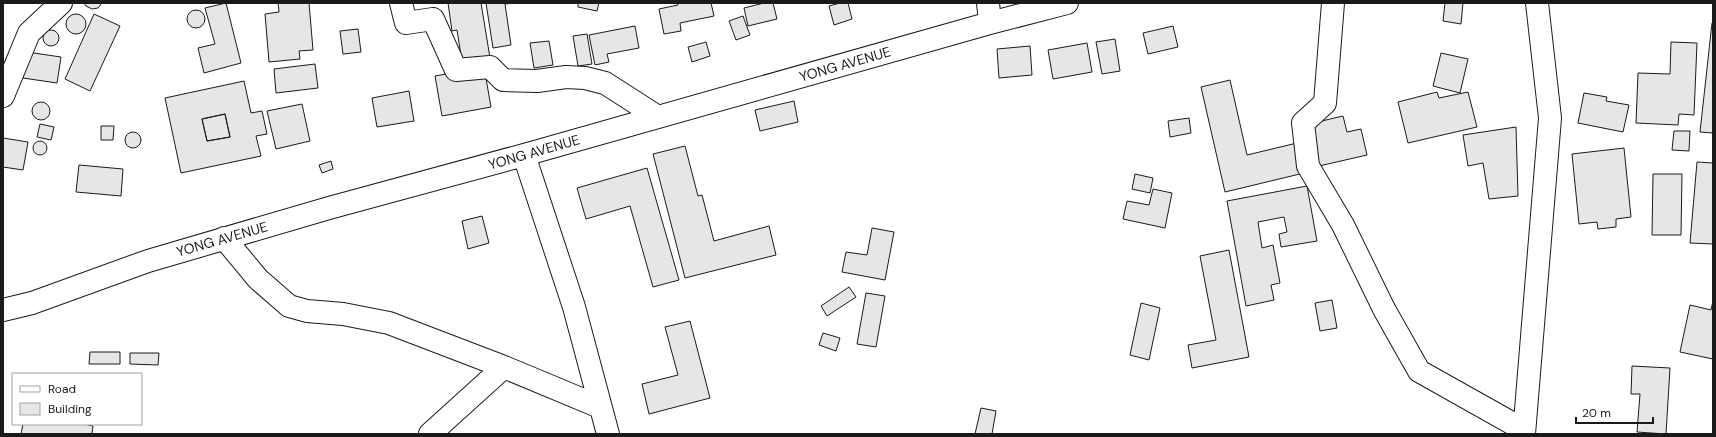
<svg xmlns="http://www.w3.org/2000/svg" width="1716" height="437" viewBox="0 0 1716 437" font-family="'DM Sans',sans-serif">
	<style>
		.building { fill: #e6e6e6; stroke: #1a1a1a; fill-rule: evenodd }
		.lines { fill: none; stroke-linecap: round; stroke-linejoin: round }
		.minor-casing { stroke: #1a1a1a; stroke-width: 24 }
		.minor { stroke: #fff; stroke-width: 22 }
		.labels { text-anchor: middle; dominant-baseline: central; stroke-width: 3; stroke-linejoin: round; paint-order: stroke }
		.street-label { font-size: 14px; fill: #1a1a1a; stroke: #fff }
	</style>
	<rect width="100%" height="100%" fill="#fff"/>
	<path class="building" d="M 84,3 L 102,3 L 98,8 L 92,9 L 86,6 Z
		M 226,3 L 241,63 L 204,73 L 198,48 L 215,44 L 205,8 Z
		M 278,3 L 309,3 L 313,50 L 299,51 L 300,59 L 269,62 L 265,14 L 279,12 Z
		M 448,3 L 481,3 L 491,64 L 463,68 L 457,30 L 452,31 Z
		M 486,3 L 515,3 L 505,4 L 511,45 L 493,48 Z
		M 578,3 L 599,3 L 597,11 L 578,7 Z
		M 677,3 L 711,3 L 714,16 L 680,23 L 681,31 L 664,34 L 659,9 L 678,5 Z
		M 764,3 L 773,3 L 777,19 L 748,26 L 744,8 Z
		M 840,3 L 848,3 L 852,19 L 834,25 L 829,6 Z
		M 1445,3 L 1463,3 L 1461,24 L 1443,21 Z
		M187 19a9 9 0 1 1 18 0a9 9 0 1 1-18 0Z
		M 94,14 L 120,26 L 90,91 L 65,79 Z
		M66 24a10 10 0 1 1 20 0a10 10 0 1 1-20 0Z
		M 743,16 L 750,35 L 736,40 L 729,21 Z
		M 1712,23 L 1713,23 L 1713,133 L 1700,132 Z
		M 635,26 L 639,48 L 607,54 L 609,62 L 595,65 L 589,35 Z
		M 1173,26 L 1178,47 L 1148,54 L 1143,33 Z
		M 358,29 L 361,52 L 343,54 L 340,31 Z
		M43 38a8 8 0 1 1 16 0a8 8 0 1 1-16 0Z
		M 587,34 L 592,64 L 578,66 L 573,36 Z
		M 1115,39 L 1120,71 L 1102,74 L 1096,42 Z
		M 549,41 L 553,65 L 534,68 L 530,43 Z
		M 706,42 L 710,56 L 692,62 L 688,47 Z
		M 1671,42 L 1697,43 L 1694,115 L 1679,114 L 1678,125 L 1636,123 L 1638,73 L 1670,74 Z
		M 1087,43 L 1092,72 L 1053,79 L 1048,50 Z
		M 1030,46 L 1032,75 L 999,78 L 997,49 Z
		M 27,52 L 61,57 L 57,83 L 23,78 Z
		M 1441,53 L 1468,59 L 1460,93 L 1433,86 Z
		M 315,64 L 318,88 L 276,93 L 274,69 Z
		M 484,67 L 491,107 L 442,116 L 435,76 Z
		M 1230,80 L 1247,155 L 1297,143 L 1304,173 L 1225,192 L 1201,87 Z
		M 244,81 L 251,113 L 262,111 L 267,134 L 256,136 L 261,156 L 181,173 L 165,98 ZM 225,114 L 230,137 L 207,141 L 202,119 Z
		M 409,91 L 414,121 L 377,127 L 372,98 Z
		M 1437,92 L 1439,98 L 1468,92 L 1477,127 L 1408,143 L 1398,102 Z
		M 1584,93 L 1607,97 L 1606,101 L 1629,105 L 1623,132 L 1578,123 Z
		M 794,101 L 798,122 L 760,131 L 755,110 Z
		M32 111a9 9 0 1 1 18 0a9 9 0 1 1-18 0Z
		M 302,104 L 310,141 L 276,149 L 267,111 Z
		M 225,114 L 230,137 L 207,141 L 202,119 Z
		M 1343,116 L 1347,132 L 1361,129 L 1367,155 L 1319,166 L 1309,124 Z
		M 1189,118 L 1191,133 L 1170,137 L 1168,121 Z
		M 40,124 L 54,127 L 51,140 L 37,137 Z
		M 101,126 L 114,126 L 113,140 L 101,140 Z
		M 1516,127 L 1518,196 L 1489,199 L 1483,163 L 1468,166 L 1463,135 Z
		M 1674,131 L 1690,131 L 1689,151 L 1672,150 Z
		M125 140a8 8 0 1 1 16 0a8 8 0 1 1-16 0Z
		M 3,138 L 28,142 L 23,170 L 3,167 Z
		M33 148a7 7 0 1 1 14 0a7 7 0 1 1-14 0Z
		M 685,146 L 698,196 L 702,195 L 714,241 L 769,226 L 776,255 L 685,278 L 653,154 Z
		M 1624,148 L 1631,217 L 1616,219 L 1616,227 L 1598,229 L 1597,222 L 1579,224 L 1572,154 Z
		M 331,161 L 333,169 L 322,173 L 319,165 Z
		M 1697,162 L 1713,163 L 1713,244 L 1690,243 Z
		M 79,165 L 123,169 L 121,196 L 76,192 Z
		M 647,168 L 679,280 L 653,287 L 630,206 L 586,219 L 577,188 Z
		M 1135,174 L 1153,178 L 1150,193 L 1132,189 Z
		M 1653,174 L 1682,174 L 1681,235 L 1652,235 Z
		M 1307,186 L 1317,241 L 1281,247 L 1279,234 L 1287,232 L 1284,217 L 1258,222 L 1262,248 L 1273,245 L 1280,283 L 1271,285 L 1274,300 L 1246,306 L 1227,201 Z
		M 1153,189 L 1172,193 L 1165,228 L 1123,219 L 1127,201 L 1149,205 Z
		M 482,216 L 489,243 L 468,249 L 462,221 Z
		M 872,228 L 894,232 L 885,280 L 842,272 L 846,252 L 867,255 Z
		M 1229,250 L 1249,357 L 1192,368 L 1188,345 L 1216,340 L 1200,256 Z
		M 849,287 L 856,297 L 827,316 L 821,306 Z
		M 866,293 L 885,296 L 876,347 L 857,344 Z
		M 1332,300 L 1337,328 L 1320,331 L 1315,303 Z
		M 1713,301 L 1713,359 L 1680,352 L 1690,305 L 1711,310 Z
		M 1141,303 L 1160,308 L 1149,360 L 1130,355 Z
		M 690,321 L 710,398 L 649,414 L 642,384 L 678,375 L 665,327 Z
		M 823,333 L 840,338 L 836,351 L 819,345 Z
		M 90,352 L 120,352 L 120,364 L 89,364 Z
		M 130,353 L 159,353 L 158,365 L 130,364 Z
		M 1632,366 L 1670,368 L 1666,434 L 1637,432 L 1640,394 L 1631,394 Z
		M 981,408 L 996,411 L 992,434 L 975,434 Z
		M 23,424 L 84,424 L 93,426 L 92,434 L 21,434 Z"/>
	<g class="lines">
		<g class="minor-casing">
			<path id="minor" d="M 401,3 L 406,23 L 433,19 L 456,70 L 490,67 L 503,80 L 537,81 L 566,77 L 585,78 L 605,83 L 658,117
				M 988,3 L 990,23
				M 1333,3 L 1325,103 L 1303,123 L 1308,166 L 1343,225 L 1384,309 L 1419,371 L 1524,430
				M 3,96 L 29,33 L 61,3
				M 524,155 L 574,307 L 608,434
				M 224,238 L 258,279 L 289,306 L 307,311 L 343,314 L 389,323 L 504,367 L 600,407
				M 3,310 L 32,303 L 148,261 L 329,208 L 524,155 L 990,23 L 1067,3
				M 430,434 L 504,367
				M 1524,434 L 1550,118 L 1537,3"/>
		</g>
		<use href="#minor" class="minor"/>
	</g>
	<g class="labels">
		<g class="street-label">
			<text transform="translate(845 64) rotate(-16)">YONG AVENUE</text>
			<text transform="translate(534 152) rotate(-16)">YONG AVENUE</text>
			<text transform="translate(222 239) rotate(-16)">YONG AVENUE</text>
		</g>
	</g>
	<rect width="1716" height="437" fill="none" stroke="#1a1a1a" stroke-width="8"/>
	<rect x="12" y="373" width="130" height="52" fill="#ffffff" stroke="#a3a3a3"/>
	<rect x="20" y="386" width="20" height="6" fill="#ffffff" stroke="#a3a3a3"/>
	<text x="48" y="393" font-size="12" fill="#1a1a1a">Road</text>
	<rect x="20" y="403" width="20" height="12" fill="#e6e6e6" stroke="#a3a3a3"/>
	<text x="48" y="413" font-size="12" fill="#1a1a1a">Building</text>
	<path d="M1576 417v6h77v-6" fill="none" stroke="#1a1a1a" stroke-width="2"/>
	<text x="1582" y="417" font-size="12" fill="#1a1a1a" stroke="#ffffff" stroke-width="3" paint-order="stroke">20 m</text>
</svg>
